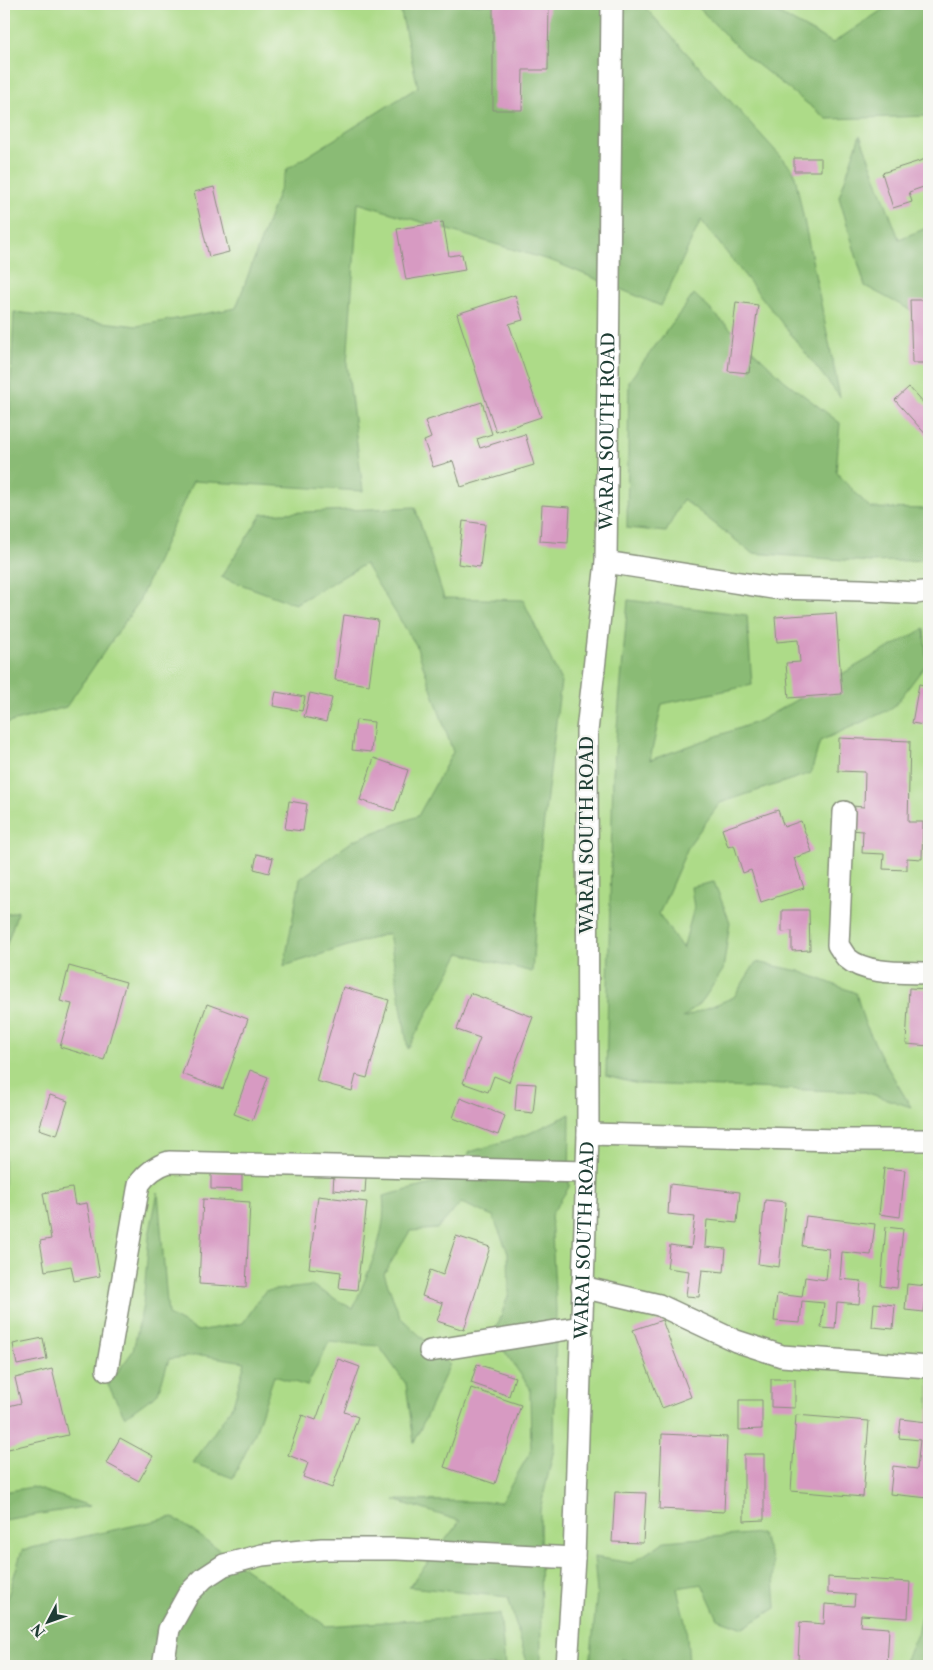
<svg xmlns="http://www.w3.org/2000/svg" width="933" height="1670" viewBox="0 0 933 1670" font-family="'Libre Caslon Text',serif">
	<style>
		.green { fill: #addb88; stroke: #668c5e }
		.forest { fill: #8abb74; stroke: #547c54 }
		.building { fill: #d79ac2 }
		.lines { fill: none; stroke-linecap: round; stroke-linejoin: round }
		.minor-casing { stroke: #878f7c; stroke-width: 24 }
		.minor { stroke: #fff; stroke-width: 21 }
		.labels { text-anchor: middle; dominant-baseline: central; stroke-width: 4.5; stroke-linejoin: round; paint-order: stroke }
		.street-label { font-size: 18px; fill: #1f3d34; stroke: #f6f6f2 }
	</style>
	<rect width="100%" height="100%" fill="#f6f6f2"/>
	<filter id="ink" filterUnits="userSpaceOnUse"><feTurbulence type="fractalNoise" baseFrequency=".02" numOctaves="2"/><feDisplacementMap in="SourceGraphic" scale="10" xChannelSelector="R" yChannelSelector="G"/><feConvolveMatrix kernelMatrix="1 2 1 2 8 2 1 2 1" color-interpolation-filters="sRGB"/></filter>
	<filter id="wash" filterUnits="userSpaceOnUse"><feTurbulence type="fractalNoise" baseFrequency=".0096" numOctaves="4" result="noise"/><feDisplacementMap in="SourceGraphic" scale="20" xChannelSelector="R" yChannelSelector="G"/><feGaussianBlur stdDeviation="1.12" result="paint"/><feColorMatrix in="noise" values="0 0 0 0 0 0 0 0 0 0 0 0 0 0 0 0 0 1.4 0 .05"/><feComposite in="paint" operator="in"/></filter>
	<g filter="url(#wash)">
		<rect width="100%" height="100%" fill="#efe1c3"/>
		<path class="green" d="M 4,4 L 929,4 L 929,1666 L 4,1666 Z"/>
		<path class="forest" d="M 399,4 L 642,4 L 794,171 L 840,397 L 701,220 L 661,306 L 555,262 L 358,203 L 347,364 L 363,491 L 193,481 L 138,603 L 66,707 L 4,724 L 4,553 L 14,312 L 137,326 L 236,308 L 287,169 L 418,87 Z
			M 695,4 L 761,4 L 833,43 L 891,4 L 929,4 L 929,116 L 827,119 L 744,54 Z
			M 860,135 L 899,239 L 929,227 L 929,320 L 865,286 L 839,197 Z
			M 694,294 L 785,381 L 840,423 L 836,472 L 870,508 L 929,509 L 929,560 L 870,562 L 752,553 L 683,499 L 666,532 L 627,528 L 629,381 Z
			M 415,507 L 444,598 L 523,600 L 561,681 L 541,845 L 532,972 L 460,953 L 408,1049 L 389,933 L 284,966 L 300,879 L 354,840 L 418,816 L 453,752 L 416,645 L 365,564 L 295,604 L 221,577 L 262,514 Z
			M 628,600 L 747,615 L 752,685 L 662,704 L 650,760 L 759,721 L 872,657 L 924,629 L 927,663 L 893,708 L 820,741 L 811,773 L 720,803 L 689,845 L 659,914 L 683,949 L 694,908 L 691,887 L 714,882 L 730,922 L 723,970 L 703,1000 L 683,1018 L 734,997 L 756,962 L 799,971 L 856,993 L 864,1021 L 882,1058 L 911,1107 L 865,1092 L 638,1084 L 606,1076 L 613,774 Z
			M 18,911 L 4,952 L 4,915 Z
			M 570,1114 L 569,1187 L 551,1215 L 556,1309 L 554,1449 L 540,1510 L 541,1666 L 528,1666 L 508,1597 L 409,1587 L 460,1521 L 394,1500 L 501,1502 L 531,1451 L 530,1388 L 494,1336 L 509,1293 L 508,1253 L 493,1216 L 461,1203 L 437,1229 L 410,1231 L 384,1274 L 400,1317 L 450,1364 L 414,1443 L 406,1384 L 379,1346 L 329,1342 L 307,1386 L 274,1376 L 255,1433 L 233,1478 L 193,1463 L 233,1405 L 245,1362 L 201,1355 L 169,1359 L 158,1393 L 125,1417 L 108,1385 L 133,1351 L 143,1305 L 149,1236 L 158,1192 L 168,1315 L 198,1331 L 243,1323 L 265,1291 L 313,1286 L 353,1309 C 367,1273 388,1234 383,1196 L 453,1179 L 470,1152 L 528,1134 Z
			M 32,1487 L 90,1506 L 4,1520 L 4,1492 Z
			M 173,1517 L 326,1626 L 500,1614 L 505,1666 L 4,1666 L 4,1609 L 22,1550 Z
			M 761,1533 L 773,1563 L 776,1608 L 743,1628 L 718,1619 L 702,1584 L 677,1588 L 686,1626 L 689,1662 C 666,1669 645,1667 622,1659 L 622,1666 L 590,1666 L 597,1592 L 594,1557 L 632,1563 L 665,1541 Z
			M 929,1588 L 929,1666 L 903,1666 L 917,1634 L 927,1591 Z"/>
		<g id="blocks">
			<path class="building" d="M 493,4 L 549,4 L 548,70 L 523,70 L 522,110 L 493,110 Z
				M 794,158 L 821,158 L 821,171 L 794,171 Z
				M 929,158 L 929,185 L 909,192 L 912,202 L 893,208 L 882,173 Z
				M 214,187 L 229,252 L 209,257 L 194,192 Z
				M 443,222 L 449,256 L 462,254 L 465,270 L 406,280 L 397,229 Z
				M 515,295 L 523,320 L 509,324 L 541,417 L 496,432 L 457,314 Z
				M 910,300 L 929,300 L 929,363 L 912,363 Z
				M 736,302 L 758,305 L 749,373 L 728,371 Z
				M 909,387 L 926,406 L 929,403 L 929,438 L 895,400 Z
				M 482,402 L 492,434 L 477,439 L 480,448 L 525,434 L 534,465 L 461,487 L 453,461 L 433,467 L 424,441 L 431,438 L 425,421 Z
				M 542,505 L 570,507 L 568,543 L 540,541 Z
				M 463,521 L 485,524 L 480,567 L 458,564 Z
				M 836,613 L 842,694 L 789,698 L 786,663 L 800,662 L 798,640 L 777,642 L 775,617 Z
				M 344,615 L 378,620 L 369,685 L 335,680 Z
				M 919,684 L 929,686 L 929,726 L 912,723 Z
				M 276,692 L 305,697 L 302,711 L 273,706 Z
				M 310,693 L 332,698 L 326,722 L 304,717 Z
				M 356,720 L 374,722 L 371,752 L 352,750 Z
				M 839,738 L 910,741 L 908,822 L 923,822 L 922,859 L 907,858 L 907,870 L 883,869 L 884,854 L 862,853 L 863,831 L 851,830 L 852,806 L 864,807 L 865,772 L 838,771 Z
				M 374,758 L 408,770 L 395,811 L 360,800 Z
				M 289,801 L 307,804 L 303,831 L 285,829 Z
				M 778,810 L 784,827 L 801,821 L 812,852 L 794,858 L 804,888 L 761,902 L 751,870 L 743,873 L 734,845 L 728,847 L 722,829 Z
				M 257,854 L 273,858 L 269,873 L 254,869 Z
				M 782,910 L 809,910 L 810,950 L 792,951 L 792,931 L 782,932 Z
				M 69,966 L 126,982 L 104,1060 L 60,1047 L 72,1004 L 60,1001 Z
				M 343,987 L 389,1000 L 367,1078 L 356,1075 L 352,1091 L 316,1081 Z
				M 909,988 L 929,989 L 929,1046 L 906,1044 Z
				M 470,993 L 533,1017 L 509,1082 L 494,1076 L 488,1092 L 463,1083 L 480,1038 L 457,1030 Z
				M 207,1004 L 248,1019 L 223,1089 L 182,1074 Z
				M 250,1070 L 268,1077 L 252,1121 L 234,1114 Z
				M 517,1083 L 536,1084 L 533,1113 L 515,1111 Z
				M 50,1095 L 68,1101 L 57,1135 L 39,1129 Z
				M 460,1098 L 505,1116 L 498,1135 L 453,1118 Z
				M 884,1168 L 905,1170 L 900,1217 L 879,1214 Z
				M 211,1172 L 242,1173 L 242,1190 L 211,1189 Z
				M 334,1175 L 366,1177 L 365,1193 L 333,1190 Z
				M 670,1184 L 740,1192 L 737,1223 L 707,1220 L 705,1247 L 726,1249 L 724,1272 L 702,1270 L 699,1297 L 686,1296 L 689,1271 L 667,1268 L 670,1245 L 691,1248 L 695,1217 L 668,1214 Z
				M 72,1188 L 75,1205 L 87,1203 L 100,1276 L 74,1281 L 71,1266 L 45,1271 L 40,1241 L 51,1239 L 43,1193 Z
				M 318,1196 L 367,1202 L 357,1290 L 339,1288 L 341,1272 L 309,1268 Z
				M 203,1199 L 250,1202 L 246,1287 L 199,1284 Z
				M 765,1200 L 786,1202 L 779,1267 L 758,1264 Z
				M 806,1216 L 875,1224 L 871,1255 L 842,1252 L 840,1279 L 861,1281 L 859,1304 L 837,1302 L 835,1329 L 821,1328 L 824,1303 L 802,1301 L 800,1323 L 774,1321 L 777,1294 L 802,1297 L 805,1277 L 826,1280 L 829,1249 L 802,1246 Z
				M 886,1227 L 903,1229 L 897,1288 L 881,1286 Z
				M 456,1236 L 490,1247 L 464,1330 L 437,1321 L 443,1303 L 422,1296 L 430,1270 L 443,1275 Z
				M 907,1284 L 927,1286 L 924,1312 L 905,1310 Z
				M 874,1303 L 895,1305 L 893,1329 L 872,1327 Z
				M 662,1320 L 691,1397 L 662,1408 L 633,1330 Z
				M 43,1338 L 47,1359 L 17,1365 L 13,1344 Z
				M 338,1359 L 360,1367 L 344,1412 L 358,1417 L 332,1488 L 303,1477 L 308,1463 L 288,1455 L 302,1415 L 316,1420 Z
				M 477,1364 L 515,1377 L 509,1396 L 471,1383 Z
				M 52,1369 L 68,1435 L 4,1450 L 4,1407 L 21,1403 L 15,1378 Z
				M 771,1379 L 795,1379 L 795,1408 L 771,1407 Z
				M 471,1388 L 521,1405 L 495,1484 L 444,1467 Z
				M 739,1400 L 762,1400 L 762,1429 L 739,1430 Z
				M 928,1408 L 929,1408 L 929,1498 L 890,1494 L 893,1466 L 917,1469 L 920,1440 L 899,1438 L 901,1419 L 927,1422 Z
				M 796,1415 L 869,1421 L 863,1497 L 791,1491 Z
				M 662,1434 L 727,1437 L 724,1512 L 659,1509 Z
				M 120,1438 L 153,1456 L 139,1481 L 106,1463 Z
				M 744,1454 L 764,1454 L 764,1520 L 744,1521 Z
				M 615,1492 L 646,1493 L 643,1543 L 612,1542 Z
				M 828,1577 L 910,1582 L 908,1618 L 861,1615 L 860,1626 L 889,1628 L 887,1666 L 798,1660 L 800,1622 L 824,1624 L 825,1604 L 854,1606 L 855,1595 L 828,1593 Z"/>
		</g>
	</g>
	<g filter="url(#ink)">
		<use href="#blocks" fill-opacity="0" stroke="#878f7c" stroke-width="1"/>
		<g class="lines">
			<g class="minor-casing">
				<g id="minor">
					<path d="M 606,562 L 773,588 L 862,590 L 916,593 L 929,591"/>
					<path d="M 844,812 L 838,945 C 841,949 844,955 847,958 C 866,975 905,972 929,973"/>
					<path d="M 588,1134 L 838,1140 L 929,1140"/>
					<path d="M 582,1287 L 659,1305 L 736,1341 L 782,1356 L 929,1367"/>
					<path d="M 430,1351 L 581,1327"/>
					<path d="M 107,1370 L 139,1184 C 147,1173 156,1166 169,1162 L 586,1172"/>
					<path d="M 163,1666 L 169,1629 L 189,1593 L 204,1578 L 224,1565 L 262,1555 L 322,1549 L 397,1549 L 574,1558"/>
					<path id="s1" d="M 567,1666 L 574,1558 L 588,1134 L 587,731 L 606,562 L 612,4"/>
				</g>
			</g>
			<use href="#minor" class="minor"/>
		</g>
	</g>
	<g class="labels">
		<g class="street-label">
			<text stroke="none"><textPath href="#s1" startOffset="1236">WARAI SOUTH ROAD</textPath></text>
			<text transform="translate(587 835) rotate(-90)">WARAI SOUTH ROAD</text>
			<text stroke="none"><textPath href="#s1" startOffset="426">WARAI SOUTH ROAD</textPath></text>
		</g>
	</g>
	<rect width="933" height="1670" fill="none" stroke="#f6f6f2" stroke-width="20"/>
	<g transform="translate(48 1622) rotate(229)" stroke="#f6f6f2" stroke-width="4" paint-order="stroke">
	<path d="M0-4L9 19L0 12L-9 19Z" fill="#1f3d34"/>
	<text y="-8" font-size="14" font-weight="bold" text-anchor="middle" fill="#1f3d34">N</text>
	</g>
</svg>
